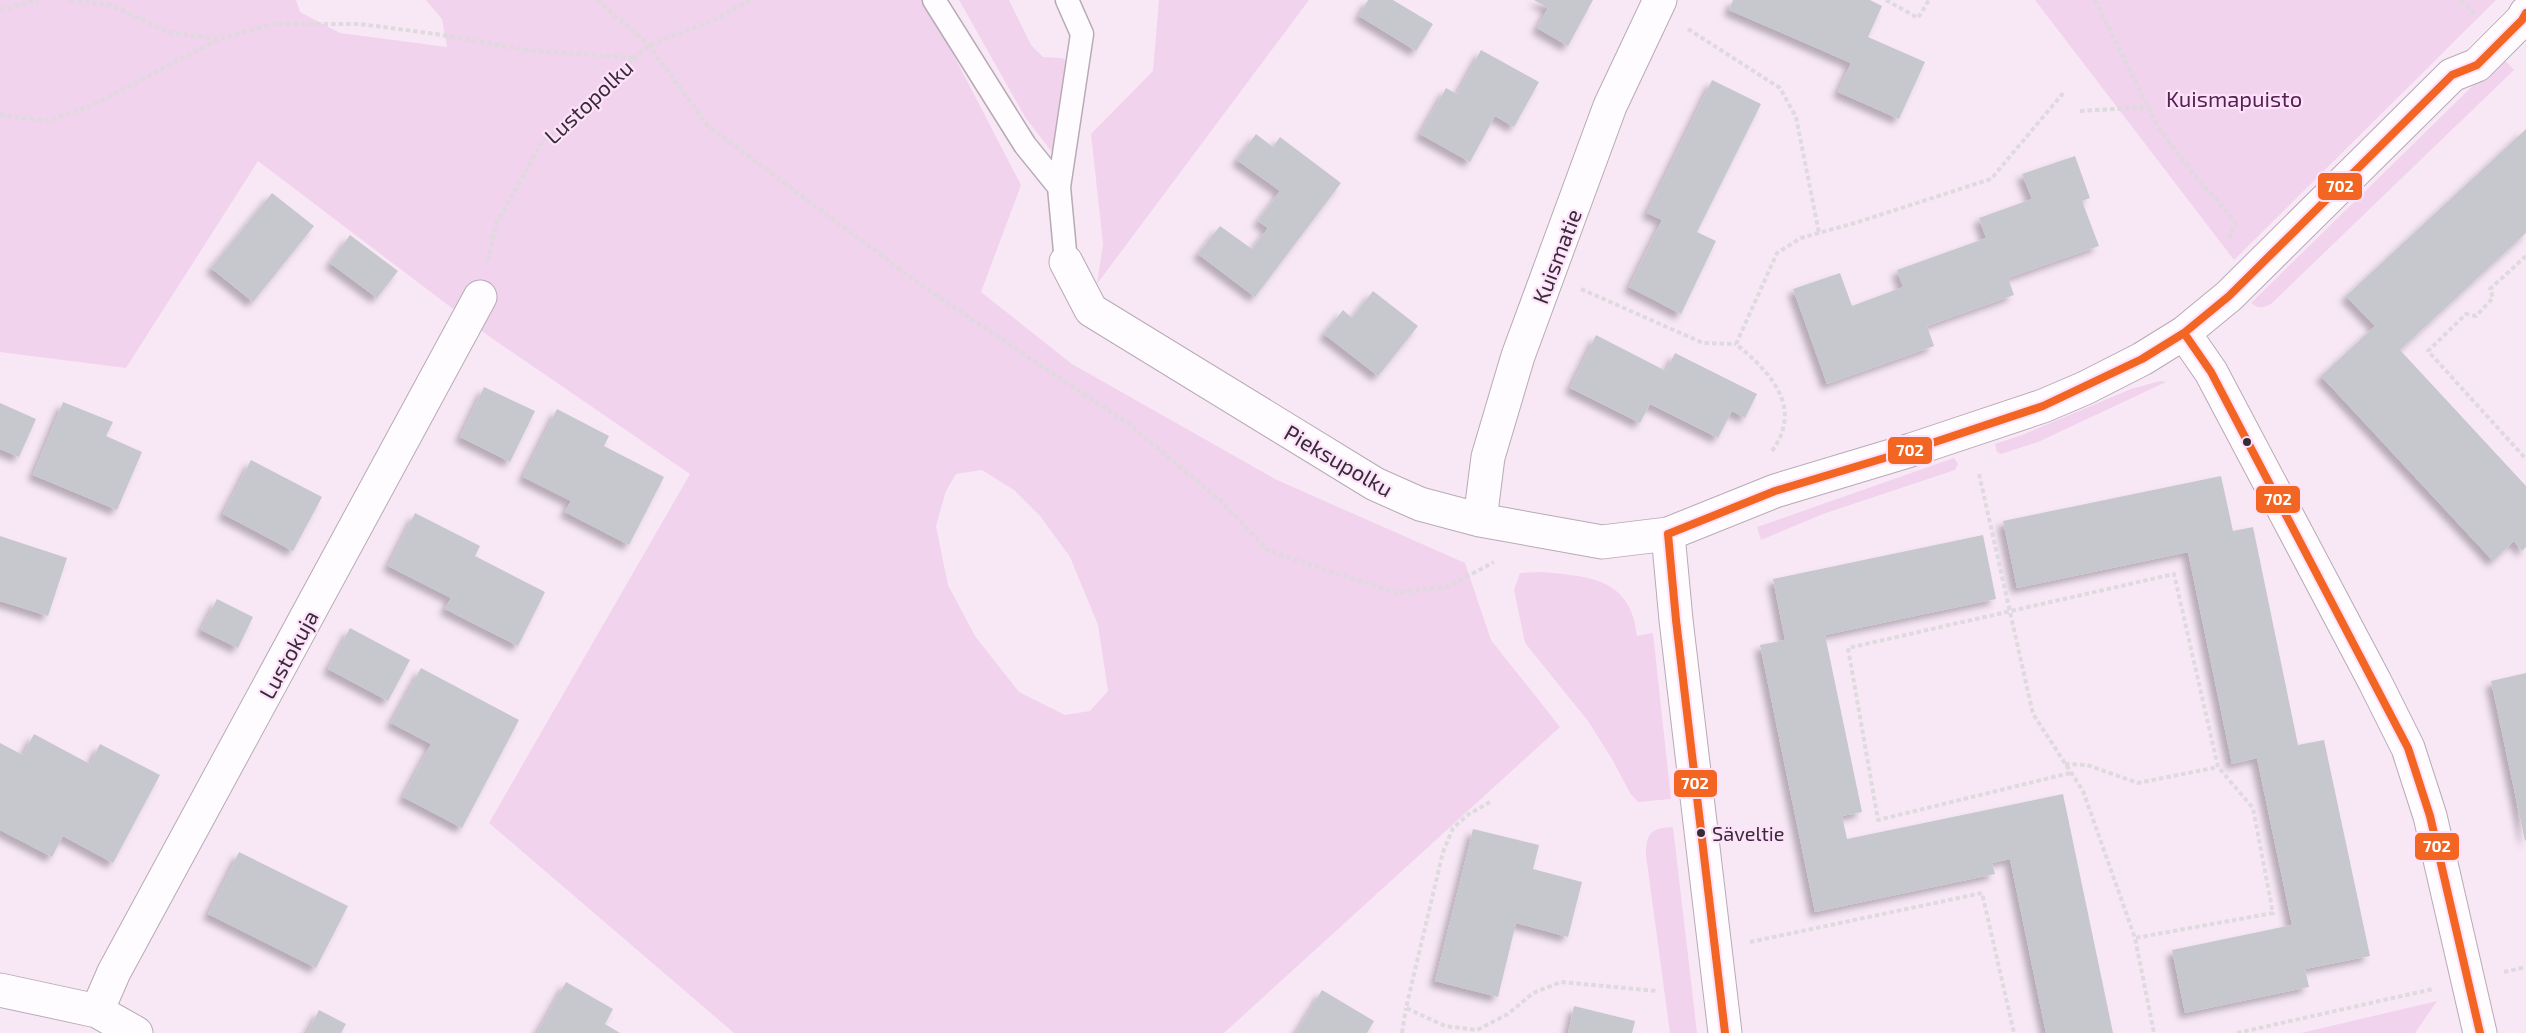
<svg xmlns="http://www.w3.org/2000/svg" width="2526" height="1033" viewBox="0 0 2526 1033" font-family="'Exo 2',sans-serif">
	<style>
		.green { fill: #f1d3ed; fill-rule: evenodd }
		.building { fill: #c7c8cd; filter: url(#shadow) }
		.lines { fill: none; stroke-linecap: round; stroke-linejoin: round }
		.service-casing { stroke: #b7aab5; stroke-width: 25 }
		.minor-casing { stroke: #b7aab5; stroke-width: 35 }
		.path { stroke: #dedadd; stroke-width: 4; stroke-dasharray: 4.5 3; stroke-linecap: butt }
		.service { stroke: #fefcfe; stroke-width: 22 }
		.minor { stroke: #fefcfe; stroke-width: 33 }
		.bus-1-casing { stroke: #fee2fb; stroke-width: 12 }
		.bus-1 { stroke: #f26522; stroke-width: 8 }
		.bus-dot { fill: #372c36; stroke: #fee2fb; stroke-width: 2 }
		.labels { text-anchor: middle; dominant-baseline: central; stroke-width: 4.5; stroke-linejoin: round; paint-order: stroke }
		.bus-label { font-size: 20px; fill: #372c36; stroke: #fee2fb; text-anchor: start }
		.park-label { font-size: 22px; fill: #552252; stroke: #fee2fb }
		.street-label { font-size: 22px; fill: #372c36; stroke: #fee2fb }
		.line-badge { stroke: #fee2fb; stroke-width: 2 }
		.badge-label { font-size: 16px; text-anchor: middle; font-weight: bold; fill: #fff }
	</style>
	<defs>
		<filter id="shadow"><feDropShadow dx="-5.5" dy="5.5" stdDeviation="3" flood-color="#0004"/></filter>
	</defs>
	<rect width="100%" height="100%" fill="#f8e8f6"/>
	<path class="green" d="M 0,0 L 296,0 L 300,12 L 340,33 L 447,47 L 442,19 L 426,0 L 925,0 L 1021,185 L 981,292 L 1072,364 L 1277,480 L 1465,563 L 1491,640 L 1560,727 L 1224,1033 L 734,1033 L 489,823 L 690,474 L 490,337 L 258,161 L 126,368 L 0,352 ZM 982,470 L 1014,490 L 1040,516 L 1070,557 L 1098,625 L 1108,691 L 1090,711 L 1065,715 L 1019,692 L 975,636 L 948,585 L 936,526 L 946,491 L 956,474 Z
		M 959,0 L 1009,0 L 1031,45 L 1043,57 L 1062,58 L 1069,62 L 1055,156 L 1025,117 Z
		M 1159,0 L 1309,0 L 1097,284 L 1103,244 L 1091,134 L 1153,71 Z
		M 2035,0 L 2496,0 L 2234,260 Z
		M 2502,57 L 2514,70 L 2271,304 C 2262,308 2259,309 2251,303 Z
		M 2160,381 L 2166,382 L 2038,442 L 2001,454 L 1997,452 L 1995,444 L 2022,435 L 2131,389 Z
		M 1954,458 L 1958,464 L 1955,470 L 1823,514 L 1761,540 L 1757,527 Z
		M 1544,572 C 1592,577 1631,579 1637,636 L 1653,633 L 1671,799 L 1638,802 L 1630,793 L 1612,759 L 1588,721 L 1525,643 L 1514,590 L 1520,573 Z
		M 1673,827 L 1697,1033 L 1670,1033 L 1646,855 C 1646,833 1651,828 1673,827 Z
		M 2437,1001 L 2415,1033 L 2301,1033 Z"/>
	<path class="building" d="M 1368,0 L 1393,0 L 1433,24 L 1416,51 L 1359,16 Z
		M 1534,0 L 1593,0 L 1568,46 L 1537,28 L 1548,8 Z
		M 1733,0 L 1870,0 L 1882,6 L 1868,37 L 1925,62 L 1899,119 L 1838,92 L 1851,63 L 1729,10 Z
		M 1481,50 L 1539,82 L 1514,127 L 1495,116 L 1470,162 L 1420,134 L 1446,88 L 1457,94 Z
		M 1712,80 L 1761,104 L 1697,232 L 1716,241 L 1681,314 L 1629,287 L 1662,220 L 1647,213 Z
		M 2526,129 L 2526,233 L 2400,350 L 2526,486 L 2526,547 L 2522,551 L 2514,541 L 2493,561 L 2321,376 L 2375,326 L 2346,296 Z
		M 1256,134 L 1273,147 L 1280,137 L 1341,183 L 1255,297 L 1198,254 L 1220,226 L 1252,249 L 1268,228 L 1258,221 L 1280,191 L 1237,160 Z
		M 2075,156 L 2090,198 L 2082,201 L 2099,246 L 2008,278 L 2014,295 L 1927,326 L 1934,346 L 1827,384 L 1793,289 L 1840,273 L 1852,306 L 1903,287 L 1897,270 L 1986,238 L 1979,218 L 2032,199 L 2022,174 Z
		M 272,193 L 314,226 L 253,302 L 211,268 Z
		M 350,235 L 398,271 L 377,298 L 330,263 Z
		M 1373,291 L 1418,326 L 1378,376 L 1324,334 L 1343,310 L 1352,318 Z
		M 1596,335 L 1666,371 L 1675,353 L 1757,394 L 1745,418 L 1732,411 L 1718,438 L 1650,404 L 1640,423 L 1570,388 Z
		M 484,387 L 535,411 L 510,462 L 460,437 Z
		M 63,402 L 113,422 L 106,436 L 142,452 L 117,510 L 33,475 Z
		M 0,403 L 36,419 L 19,457 L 0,449 Z
		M 557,409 L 609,436 L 604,446 L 664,477 L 629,545 L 565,512 L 571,501 L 523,477 Z
		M 251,460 L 322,497 L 293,551 L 223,514 Z
		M 2221,476 L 2233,531 L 2253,527 L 2298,745 L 2324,740 L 2370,956 L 2305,969 L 2309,987 L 2185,1013 L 2172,950 L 2292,925 L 2257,758 L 2232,764 L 2188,552 L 2017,588 L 2003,521 Z
		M 415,513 L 480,546 L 475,556 L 545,592 L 518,646 L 445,609 L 451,598 L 388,566 Z
		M 1983,535 L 1996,599 L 1825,635 L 1862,812 L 1842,816 L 1847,839 L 2063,794 L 2113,1033 L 2046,1033 L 2010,859 L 1992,863 L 1995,874 L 1815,912 L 1760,645 L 1785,640 L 1773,579 Z
		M 0,536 L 67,558 L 48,616 L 0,601 Z
		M 217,599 L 253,617 L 238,648 L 201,630 Z
		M 350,628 L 410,660 L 388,701 L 328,669 Z
		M 421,668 L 519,720 L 462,828 L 403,797 L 431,744 L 391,723 Z
		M 2526,673 L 2526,840 L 2525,841 L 2491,681 Z
		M 34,734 L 90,764 L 100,744 L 160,775 L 113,863 L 63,836 L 52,857 L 0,830 L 0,743 L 23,755 Z
		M 1473,829 L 1539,845 L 1533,869 L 1582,882 L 1568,937 L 1516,923 L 1498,997 L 1435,981 Z
		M 239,852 L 348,906 L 316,968 L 208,914 Z
		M 566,982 L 613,1009 L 605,1024 L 620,1033 L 537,1033 Z
		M 1322,990 L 1374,1021 L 1367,1033 L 1296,1033 Z
		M 1574,1006 L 1635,1021 L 1632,1033 L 1568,1033 Z
		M 319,1010 L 346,1024 L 341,1033 L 307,1033 Z"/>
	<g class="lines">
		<g class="service-casing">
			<path id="service" d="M 934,0 L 1025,145 L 1059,187
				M 1066,262 L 1059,187 L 1082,34 L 1067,0"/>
		</g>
		<g class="minor-casing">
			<path id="minor" d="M 1066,262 L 1091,310 L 1375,484 L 1420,504 L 1480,520 L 1602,542 L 1668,534 L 1775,491 L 1911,450 L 2043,406 L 2085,388 L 2142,359 L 2184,333 L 2229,296 L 2452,75 L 2477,65 L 2522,20 L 2526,13
				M 2184,333 L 2211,372 L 2375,682 L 2408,748 L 2430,816 L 2480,1033
				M 1480,520 L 1488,457 L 1518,356 L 1610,106 L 1660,0
				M 1668,534 L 1676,620 L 1725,1033
				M 0,990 L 97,1011 L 136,1033
				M 97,1011 L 114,972 L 480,297"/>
		</g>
		<path class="path" d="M 70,0 L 111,5 L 168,32 L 218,39
			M 597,0 L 649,45 L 707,125 L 925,288 L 1130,425 L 1223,503 L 1269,551 L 1397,593 L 1449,586 L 1494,562
			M 1886,0 L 1918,18 L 1929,0
			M 2095,0 L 2158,127 L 2192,172 L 2234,220 L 2235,224 L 2228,241
			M 2461,0 L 2476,15
			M 0,10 L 38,0
			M 1688,29 L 1780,88 L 1796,117 L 1819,233
			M 2080,111 L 2148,107
			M 0,115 L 48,121 L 93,105 L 219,39 L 274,24 L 360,24 L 436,34 L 526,50 L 635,58
			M 2526,256 L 2490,289 L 2493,298 L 2476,316 L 2466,314 L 2428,351 L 2526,459
			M 488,261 L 496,224 L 541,144 L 649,45 L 714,20 L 751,0
			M 1581,289 L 1703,343 L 1736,344
			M 1772,451 C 1804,407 1770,372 1736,344 L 1777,253 L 1801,238 L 1858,222 L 1991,179 L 2064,92
			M 1979,474 L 2033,714 L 2083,791 L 2135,938 L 2154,1033
			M 2065,764 L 2087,765 L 2138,783 L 2218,767
			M 2070,773 L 1878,820 L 1848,648 L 2174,574 L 2218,767 L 2253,808 L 2273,913 L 2135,938
			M 1490,802 L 1469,814 L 1453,828 L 1443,852 L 1406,1008 L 1445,1026 L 1477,1030 L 1508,1014 L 1533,993 L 1561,982 L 1657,991
			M 1750,942 L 1982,893 L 2014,1033
			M 2504,972 L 2526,967
			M 1402,1033 L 1406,1008
			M 2237,1033 L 2433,989"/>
		<use href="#service" class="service"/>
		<use href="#minor" class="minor"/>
		<g class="bus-1-casing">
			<path id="bus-1" d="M 2184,333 L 2211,372 L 2408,748 L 2430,816 L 2480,1033
				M 1668,534 L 1775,491 L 1911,450 L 2043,406 L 2142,359 L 2184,333 L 2229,296 L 2452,75 L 2477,65 L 2522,20 L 2526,13
				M 1668,534 L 1676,620 L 1725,1033"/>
		</g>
		<use href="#bus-1" class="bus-1"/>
	</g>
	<g class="bus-dot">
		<circle cx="2247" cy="442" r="5"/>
		<circle cx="1701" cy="833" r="5"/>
	</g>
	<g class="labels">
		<g class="bus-label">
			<text x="1712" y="833">Säveltie</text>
		</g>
		<g class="park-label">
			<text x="2234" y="98">Kuismapuisto</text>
		</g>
		<g class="street-label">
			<text transform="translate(588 101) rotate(-43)">Lustopolku</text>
			<text transform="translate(1556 256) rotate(-69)">Kuismatie</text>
			<text transform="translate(1339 460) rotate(30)">Pieksupolku</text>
			<text transform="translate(288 654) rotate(-61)">Lustokuja</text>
		</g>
	</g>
	<g class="line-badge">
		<rect x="2317" y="172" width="46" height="29" rx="6" fill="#f26522"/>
		<rect x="1887" y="436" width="46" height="29" rx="6" fill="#f26522"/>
		<rect x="2255" y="485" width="46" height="29" rx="6" fill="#f26522"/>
		<rect x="1673" y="769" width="45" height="29" rx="6" fill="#f26522"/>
		<rect x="2414" y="832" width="46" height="29" rx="6" fill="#f26522"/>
	</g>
	<g class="badge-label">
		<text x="2340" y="192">702</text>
		<text x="1910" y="456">702</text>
		<text x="2278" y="505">702</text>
		<text x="1695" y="789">702</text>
		<text x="2437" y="852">702</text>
	</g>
</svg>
